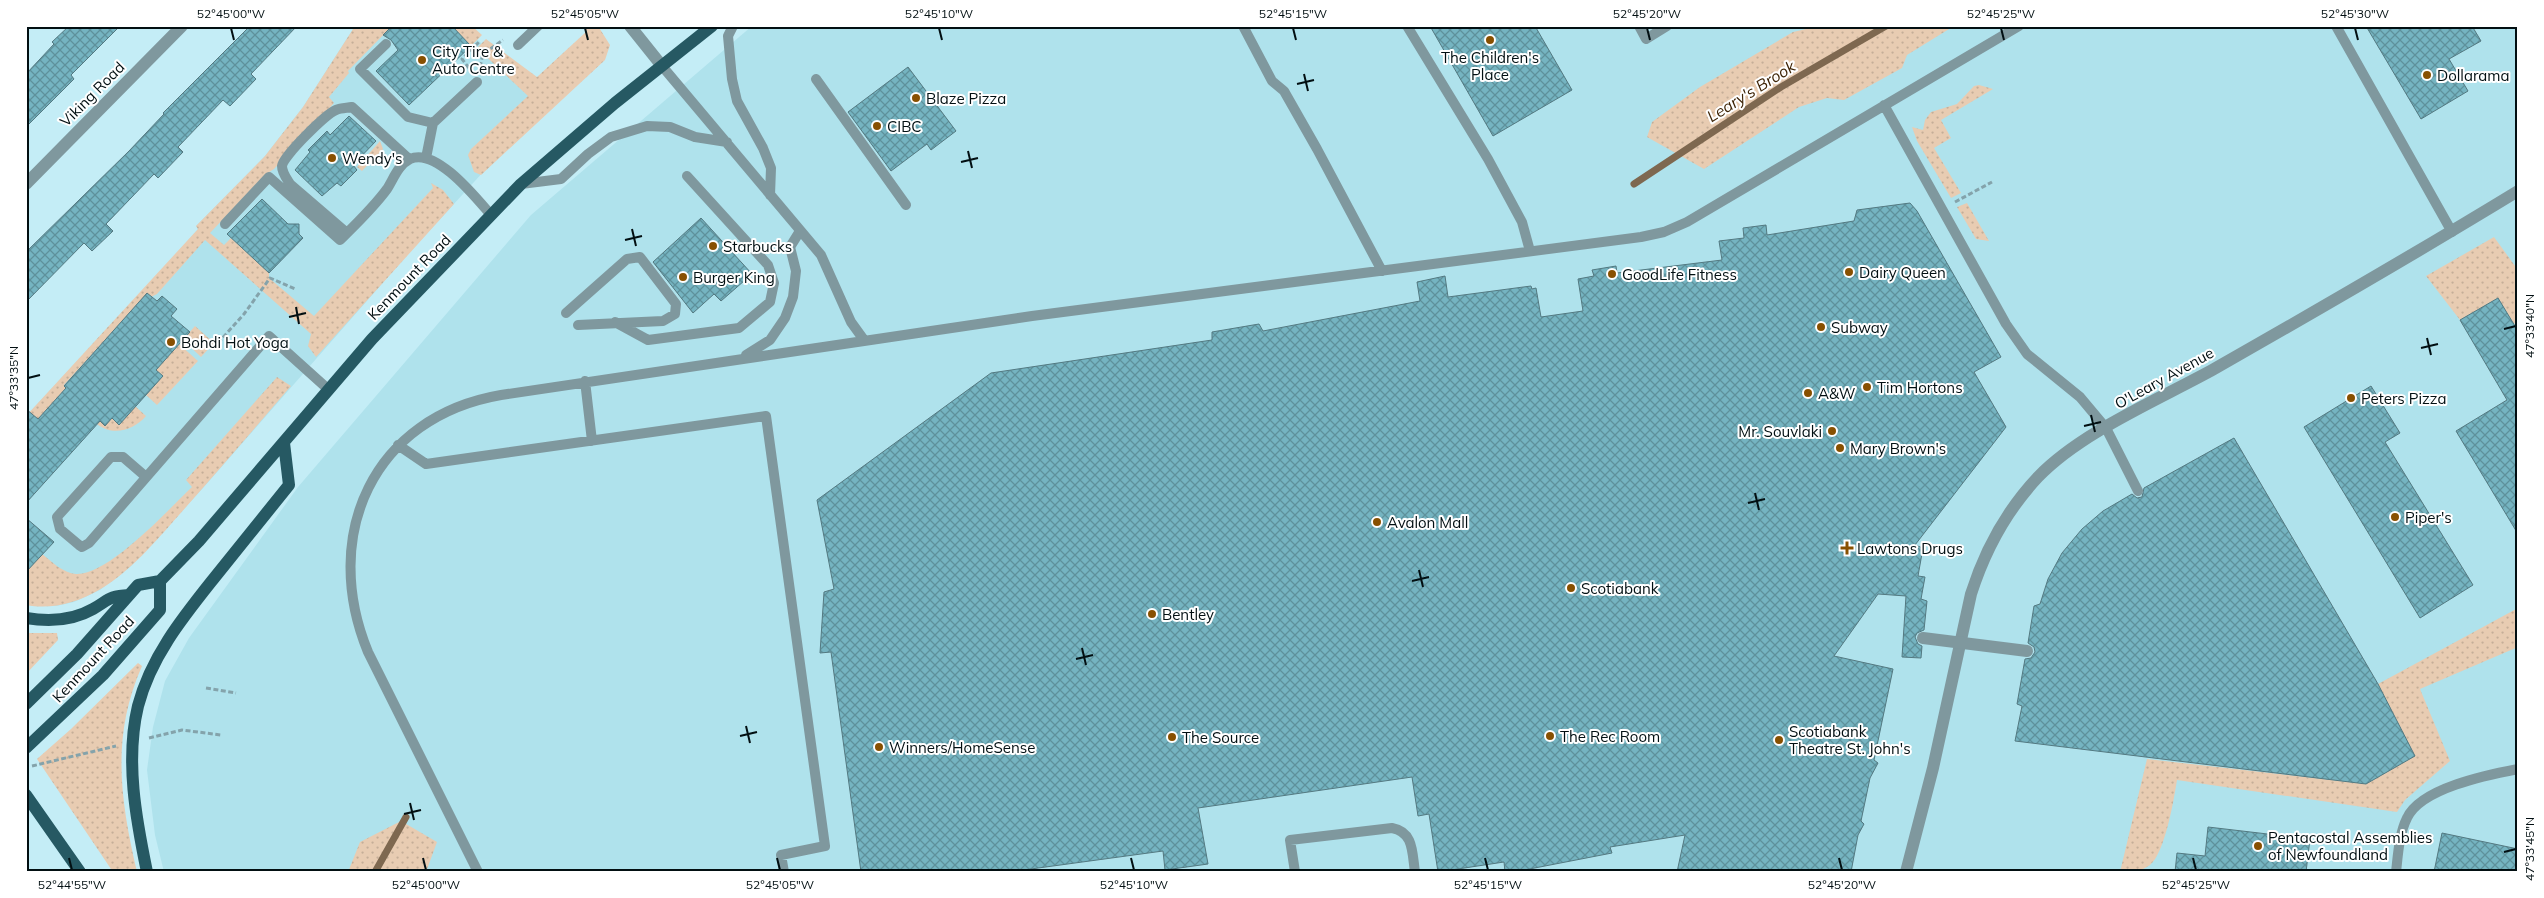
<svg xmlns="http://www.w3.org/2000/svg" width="2544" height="898" viewBox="0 0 2544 898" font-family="Mulish,sans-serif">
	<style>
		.built { fill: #afe2ec }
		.grass { fill: url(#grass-dots) }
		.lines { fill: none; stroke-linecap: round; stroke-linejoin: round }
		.stream { stroke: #7e6850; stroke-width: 7 }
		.building { fill: url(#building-cross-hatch); stroke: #537981 }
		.path { stroke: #84a3ab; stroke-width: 3; stroke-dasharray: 5 2.5; stroke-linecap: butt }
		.service { stroke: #7f989e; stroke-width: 10 }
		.minor { stroke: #7f989e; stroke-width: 12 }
		.tertiary { stroke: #7f989e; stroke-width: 12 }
		.primary { stroke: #265963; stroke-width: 12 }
		.pedestrian-bridge { stroke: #7f989e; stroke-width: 12 }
		.ticks { fill: none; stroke: #020f12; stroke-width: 2 }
		.poi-dot { fill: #885001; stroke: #fff; stroke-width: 2 }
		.labels { text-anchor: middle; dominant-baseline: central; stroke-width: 4; stroke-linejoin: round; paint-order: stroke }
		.poi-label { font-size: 15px; fill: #020f12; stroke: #fff; text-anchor: start }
		.street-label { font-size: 15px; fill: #020f12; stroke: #fff }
		.water-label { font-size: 16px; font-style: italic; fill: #3e2406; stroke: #fff }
		.neatline { fill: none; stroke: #020f12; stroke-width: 2 }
		.ticks-label { font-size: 12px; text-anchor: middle; fill: #020f12 }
	</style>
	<defs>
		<pattern id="grass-dots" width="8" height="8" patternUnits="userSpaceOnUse" patternTransform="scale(1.25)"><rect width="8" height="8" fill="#e8ccb2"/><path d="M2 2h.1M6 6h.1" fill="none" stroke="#c5ae98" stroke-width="1.8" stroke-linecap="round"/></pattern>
		<pattern id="building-cross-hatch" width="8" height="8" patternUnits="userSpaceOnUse" patternTransform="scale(1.25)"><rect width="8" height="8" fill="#75b4c1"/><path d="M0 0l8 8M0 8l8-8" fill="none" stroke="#5e919b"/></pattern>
	</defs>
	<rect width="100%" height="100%" fill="#c4edf6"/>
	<path class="built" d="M 355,26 L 463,26 L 550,108 L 485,170 L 408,254 L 203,488 L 131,566 L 100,590 L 74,602 L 56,606 L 26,605 L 26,416 L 164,268 L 198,229 L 196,226 L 265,156 L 303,107 Z
		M 752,26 L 2518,26 L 2518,872 L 164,872 L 155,835 L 147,770 L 153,727 L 165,681 L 189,638 L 298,487 L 531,215 Z"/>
	<path class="grass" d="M 355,26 L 392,26 L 348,71 L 349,73 L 329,97 L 334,103 L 274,169 L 266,174 L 210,233 L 224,245 L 231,238 L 269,273 L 269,278 L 314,316 L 433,188 L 431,183 L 443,190 L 454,204 L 316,357 L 308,346 L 311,334 L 205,240 L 157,294 L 151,297 L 147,294 L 64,385 L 66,388 L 38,419 L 26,416 L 198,229 L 196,226 L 265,156 L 303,107 Z
		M 452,26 L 472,26 L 482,35 L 471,46 Z
		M 583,26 L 598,26 L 610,45 L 605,60 L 481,175 L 474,172 L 468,155 L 471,149 L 528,96 L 477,48 L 486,39 L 537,77 L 587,31 Z
		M 1819,26 L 1954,26 L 1907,55 L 1902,68 L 1844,100 L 1827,98 L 1799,107 L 1704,169 L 1647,137 L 1652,122 L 1700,87 L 1793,32 Z
		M 1979,85 L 1993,89 L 1941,120 L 1951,138 L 1934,148 L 1961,193 L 1951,198 L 1917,141 L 1912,127 L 1923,130 L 1925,120 L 1931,112 L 1957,104 L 1974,86 Z
		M 380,141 L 383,149 L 362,171 L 357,167 Z
		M 1967,203 L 1989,241 L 1976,239 L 1957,207 Z
		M 2494,237 L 2518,270 L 2518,321 L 2514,324 L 2498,298 L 2460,320 L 2426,276 Z
		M 195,326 L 214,343 L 201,357 L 183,340 Z
		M 179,344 L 198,361 L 157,405 L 146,395 L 163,376 L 156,370 Z
		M 277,377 L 291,386 C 254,429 217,472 179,515 C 155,542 130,572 99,590 C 77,603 51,610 26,605 L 26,572 L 42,554 C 52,562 63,573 76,574 C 108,576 169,509 192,487 L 186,480 Z
		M 135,406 L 146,416 C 134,430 113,437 97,424 L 100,421 L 105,426 L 112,418 L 119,425 Z
		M 2518,608 L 2518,647 L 2420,689 L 2450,761 L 2405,800 L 2397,812 L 2177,780 C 2174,799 2165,853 2150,865 C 2142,871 2130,872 2120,872 L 2147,759 L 2366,784 L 2415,756 L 2378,684 Z
		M 26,633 L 57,633 L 58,640 L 26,674 Z
		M 138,663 L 142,666 C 111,736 120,799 137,872 L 113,872 L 37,759 L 71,729 Z
		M 401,821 L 437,842 L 426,872 L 348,872 L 360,842 Z"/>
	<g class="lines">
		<path class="stream" d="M 1634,184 L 1781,87 L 1886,26
			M 375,872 L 406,817"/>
	</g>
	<path class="building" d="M 69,26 L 120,26 L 71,75 L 74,79 L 26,127 L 26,74 L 54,44 L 52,42 Z
		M 250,26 L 297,26 L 251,74 L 256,79 L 230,106 L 223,100 L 178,147 L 183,152 L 158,178 L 154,174 L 106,224 L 113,231 L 92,251 L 84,243 L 26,302 L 26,252 L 129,151 L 164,114 L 163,113 Z
		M 392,26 L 452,26 L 471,46 L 409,105 L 376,71 L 398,50 L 391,40 L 383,35 Z
		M 1430,26 L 1535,26 L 1572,90 L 1493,136 Z
		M 2366,26 L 2472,26 L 2481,41 L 2449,59 L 2468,91 L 2421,119 Z
		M 908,67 L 956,131 L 931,150 L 927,144 L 891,171 L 848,112 Z
		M 349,116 L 376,141 L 353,165 L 357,170 L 341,186 L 337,183 L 322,196 L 295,170 L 310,152 L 308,150 L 327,131 L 330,135 Z
		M 262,199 L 288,224 L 299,224 L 299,234 L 303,238 L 269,273 L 227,234 Z
		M 1910,203 L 1917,211 L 2001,357 L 1974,372 L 2006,427 L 1915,545 L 1923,548 L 1918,576 L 1925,577 L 1921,599 L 1927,601 L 1924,630 L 1917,633 L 1915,637 L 1918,644 L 1922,646 L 1921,658 L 1902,657 L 1906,596 L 1878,594 L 1834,656 L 1893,669 L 1874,760 L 1878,763 L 1870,778 L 1861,821 L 1864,824 L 1858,835 L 1851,872 L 1677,872 L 1685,835 L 1610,847 L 1612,853 L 1514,872 L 1505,872 L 1504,862 L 1438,872 L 1429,814 L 1418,816 L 1412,777 L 1198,808 L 1208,864 L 1165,870 L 1163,851 L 1009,872 L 861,872 L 831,652 L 820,653 L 824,592 L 834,589 L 817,500 L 991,373 L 1212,340 L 1212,332 L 1259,324 L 1263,331 L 1420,301 L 1417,282 L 1445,276 L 1448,297 L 1531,286 L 1532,289 L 1536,288 L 1541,317 L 1583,311 L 1578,279 L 1594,276 L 1592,270 L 1616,266 L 1617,273 L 1722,260 L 1719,241 L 1744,238 L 1743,228 L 1766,225 L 1767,235 L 1854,221 L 1857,210 Z
		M 701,218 L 752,274 L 721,301 L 714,294 L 693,313 L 653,262 Z
		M 147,293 L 157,301 L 162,296 L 177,309 L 171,316 L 190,332 L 156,370 L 163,376 L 119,425 L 112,418 L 105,426 L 100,421 L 26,503 L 26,409 L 38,419 L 66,388 L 64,386 Z
		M 2498,298 L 2518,331 L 2518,534 L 2456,431 L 2507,400 L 2460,320 Z
		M 2371,386 L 2400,433 L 2385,442 L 2473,585 L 2420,618 L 2304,427 Z
		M 2234,438 L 2378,684 L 2415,756 L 2366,784 L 2015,741 L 2022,706 L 2017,704 L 2025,659 L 2031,658 L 2035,652 L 2034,647 L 2028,643 L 2034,606 L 2040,604 L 2048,579 L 2062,553 L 2082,529 L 2103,511 L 2132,494 L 2137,498 L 2142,497 L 2144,488 Z
		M 26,518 L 54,542 L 26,572 Z
		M 2208,827 L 2310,839 L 2306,872 L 2175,872 L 2177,853 L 2205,856 Z
		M 2442,833 L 2518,849 L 2518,872 L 2434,872 Z"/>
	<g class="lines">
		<path class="path" d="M 480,67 L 483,54 L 503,40
			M 469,68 L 462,59 L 480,41
			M 1955,202 L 1992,182
			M 218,343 L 244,314 L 270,278 L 295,289
			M 206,688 L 236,693
			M 149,738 L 182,730 L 221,735
			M 32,766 L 116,746"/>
		<path class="service" d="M 733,26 L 728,36 L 732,79 L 737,101 L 763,148 L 771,168 L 770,195
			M 1243,26 L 1272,81 L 1284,91 L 1317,149 L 1382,271
			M 1407,26 L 1488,159 L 1522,222 L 1530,251
			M 1639,26 L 1646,39 L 1667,26
			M 2336,26 L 2452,232
			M 386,44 L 360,69 L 408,117 L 433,123
			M 518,45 L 538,26
			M 662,66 L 821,255 L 851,322 L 864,340
			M 816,79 L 906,205
			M 1884,105 L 2006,324 L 2027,354 L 2080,397 L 2106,428 L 2138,491
			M 426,158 L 433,123 L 477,82
			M 521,184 L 561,179 L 588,154 L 611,137 L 647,126 L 670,127 L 695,137 L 727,142
			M 225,224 L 269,177 L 340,240 C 356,224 374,207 387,189 C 394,178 398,165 410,159 C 436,147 476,198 491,215
			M 347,233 L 290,184 C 287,179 282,173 282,166 C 283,156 326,114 336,110 C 341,108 347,108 352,107 L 409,159
			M 566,313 L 627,259 L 640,257 L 676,304 L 675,314 L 663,321 L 578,325
			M 615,322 L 648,340 L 739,328 L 770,302 L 774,283 L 768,265 L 687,176
			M 746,355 L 770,340 L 785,318 L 793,297 L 796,271 L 790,247 L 800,231
			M 585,381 L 592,441
			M 398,445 L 426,464 L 766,416 L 825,846 L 781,855 L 784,872
			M 145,476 L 123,457 L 111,457 L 57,517 L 60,529 L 79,545 L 82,547 L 89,543 L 269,336 L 329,390
			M 478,872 L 368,652 C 320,535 373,417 501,395 L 1032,316 L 1641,237 L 1664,232 L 1687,222 L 2019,26
			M 1295,872 L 1290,840 L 1392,828 C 1414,832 1412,853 1415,872
			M 2396,872 C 2398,855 2399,834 2407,818 C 2421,788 2487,775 2518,769"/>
		<path class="minor" d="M 630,26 L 662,66
			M 26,184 L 182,26"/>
		<path class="tertiary" d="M 1906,872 L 1933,768 L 1971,594 C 1985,550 2006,511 2038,477 C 2081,432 2160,399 2214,369 C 2316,311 2418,252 2518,191"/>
		<path class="primary" d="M 26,618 C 49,622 72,621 93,609 C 109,600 108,596 129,595
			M 26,704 L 77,654 L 138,585 L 160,581 L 199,541 L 372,339 L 521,184 L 615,103 L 712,26
			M 26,748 L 103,675 L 160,610 L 160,581
			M 26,795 L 80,872
			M 147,872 C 136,819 125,760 138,706 C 151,656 184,616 215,577 C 240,546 264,516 289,485 L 284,443"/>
		<path class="pedestrian-bridge" d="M 1923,638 L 2027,651"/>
	</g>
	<path class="ticks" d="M 231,28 L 234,40M 585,28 L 588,40M 939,28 L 942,40M 1293,28 L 1296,40M 1647,28 L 1650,40M 2001,28 L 2004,40M 2355,28 L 2358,40M 1304,74 L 1308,91M 1297,84 L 1314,80M 968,151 L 972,168M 961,162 L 978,158M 632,229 L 636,246M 625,240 L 642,236M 296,307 L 299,324M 289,317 L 306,313M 2504,329 L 2516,326M 2427,338 L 2431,355M 2421,348 L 2438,344M 28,378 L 40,375M 2091,415 L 2095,432M 2084,426 L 2101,422M 1755,493 L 1759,510M 1748,503 L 1765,499M 1419,570 L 1423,587M 1412,581 L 1429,577M 1082,648 L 1086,665M 1076,659 L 1093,655M 746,726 L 750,743M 740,736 L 757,732M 410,803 L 414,820M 404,814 L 421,810M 2504,852 L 2516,849M 69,858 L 72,870M 423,858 L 426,870M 777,858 L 780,870M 1131,858 L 1134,870M 1485,858 L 1488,870M 1839,858 L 1842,870M 2193,858 L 2196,870"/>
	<g class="poi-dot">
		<circle cx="1490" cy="40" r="5"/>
		<circle cx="422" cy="60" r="5"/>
		<circle cx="2427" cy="75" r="5"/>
		<circle cx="916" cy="98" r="5"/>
		<circle cx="877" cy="126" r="5"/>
		<circle cx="332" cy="158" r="5"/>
		<circle cx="713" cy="246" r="5"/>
		<circle cx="1849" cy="272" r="5"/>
		<circle cx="1612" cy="274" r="5"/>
		<circle cx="683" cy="277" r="5"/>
		<circle cx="1821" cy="327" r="5"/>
		<circle cx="171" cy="342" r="5"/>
		<circle cx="1867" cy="387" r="5"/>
		<circle cx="1808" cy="393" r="5"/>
		<circle cx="2351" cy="398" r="5"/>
		<circle cx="1832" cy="431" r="5"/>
		<circle cx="1840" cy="448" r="5"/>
		<circle cx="2395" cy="517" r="5"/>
		<circle cx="1377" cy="522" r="5"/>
		<path d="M1844.5 540.5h5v5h5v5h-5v5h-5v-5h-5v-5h5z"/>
		<circle cx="1571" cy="588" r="5"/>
		<circle cx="1152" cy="614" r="5"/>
		<circle cx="1550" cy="736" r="5"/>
		<circle cx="1172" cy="737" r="5"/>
		<circle cx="1779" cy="740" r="5"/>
		<circle cx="879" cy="747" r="5"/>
		<circle cx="2258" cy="846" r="5"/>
	</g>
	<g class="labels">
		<g class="poi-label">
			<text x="432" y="51">City Tire &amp;<tspan x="432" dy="17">Auto Centre</tspan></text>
			<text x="1490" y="57" text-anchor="middle">The Children's<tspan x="1490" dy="17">Place</tspan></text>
			<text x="2437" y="75">Dollarama</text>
			<text x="926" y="98">Blaze Pizza</text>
			<text x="887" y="126">CIBC</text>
			<text x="342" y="158">Wendy's</text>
			<text x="723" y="246">Starbucks</text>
			<text x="1859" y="272">Dairy Queen</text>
			<text x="1622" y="274">GoodLife Fitness</text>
			<text x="693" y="277">Burger King</text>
			<text x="1831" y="327">Subway</text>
			<text x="181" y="342">Bohdi Hot Yoga</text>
			<text x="1877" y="387">Tim Hortons</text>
			<text x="1818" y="393">A&amp;W</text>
			<text x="2361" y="398">Peters Pizza</text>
			<text x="1822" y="431" text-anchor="end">Mr. Souvlaki</text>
			<text x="1850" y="448">Mary Brown's</text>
			<text x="2405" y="517">Piper's</text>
			<text x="1387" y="522">Avalon Mall</text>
			<text x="1857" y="548">Lawtons Drugs</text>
			<text x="1581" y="588">Scotiabank</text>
			<text x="1162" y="614">Bentley</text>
			<text x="1789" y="731">Scotiabank<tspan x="1789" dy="17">Theatre St. John's</tspan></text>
			<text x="1560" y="736">The Rec Room</text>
			<text x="1182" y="737">The Source</text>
			<text x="889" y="747">Winners/HomeSense</text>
			<text x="2268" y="837">Pentacostal Assemblies<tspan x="2268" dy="17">of Newfoundland</tspan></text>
		</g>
		<g class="street-label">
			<text transform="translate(92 94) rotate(-45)">Viking Road</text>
			<text transform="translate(409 277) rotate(-46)">Kenmount Road</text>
			<text transform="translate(2164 378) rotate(-29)">O'Leary Avenue</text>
			<text transform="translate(93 659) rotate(-47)">Kenmount Road</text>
		</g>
		<g class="water-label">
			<text transform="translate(1751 91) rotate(-32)">Leary's Brook</text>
		</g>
	</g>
	<rect width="2544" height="898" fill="none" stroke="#ffffff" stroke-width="55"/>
	<rect x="28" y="28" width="2488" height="842" class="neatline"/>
	<g class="ticks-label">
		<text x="231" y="18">52°45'00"W</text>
		<text x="585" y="18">52°45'05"W</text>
		<text x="939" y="18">52°45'10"W</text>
		<text x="1293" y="18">52°45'15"W</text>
		<text x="1647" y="18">52°45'20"W</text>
		<text x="2001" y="18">52°45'25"W</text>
		<text x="2355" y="18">52°45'30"W</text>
		<text transform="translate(2530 326) rotate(-90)" y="4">47°33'40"N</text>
		<text transform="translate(14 378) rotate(-90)" y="4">47°33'35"N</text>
		<text transform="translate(2530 849) rotate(-90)" y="4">47°33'45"N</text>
		<text x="72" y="889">52°44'55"W</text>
		<text x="426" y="889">52°45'00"W</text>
		<text x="780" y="889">52°45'05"W</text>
		<text x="1134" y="889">52°45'10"W</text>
		<text x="1488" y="889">52°45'15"W</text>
		<text x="1842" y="889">52°45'20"W</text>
		<text x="2196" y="889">52°45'25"W</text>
	</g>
</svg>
